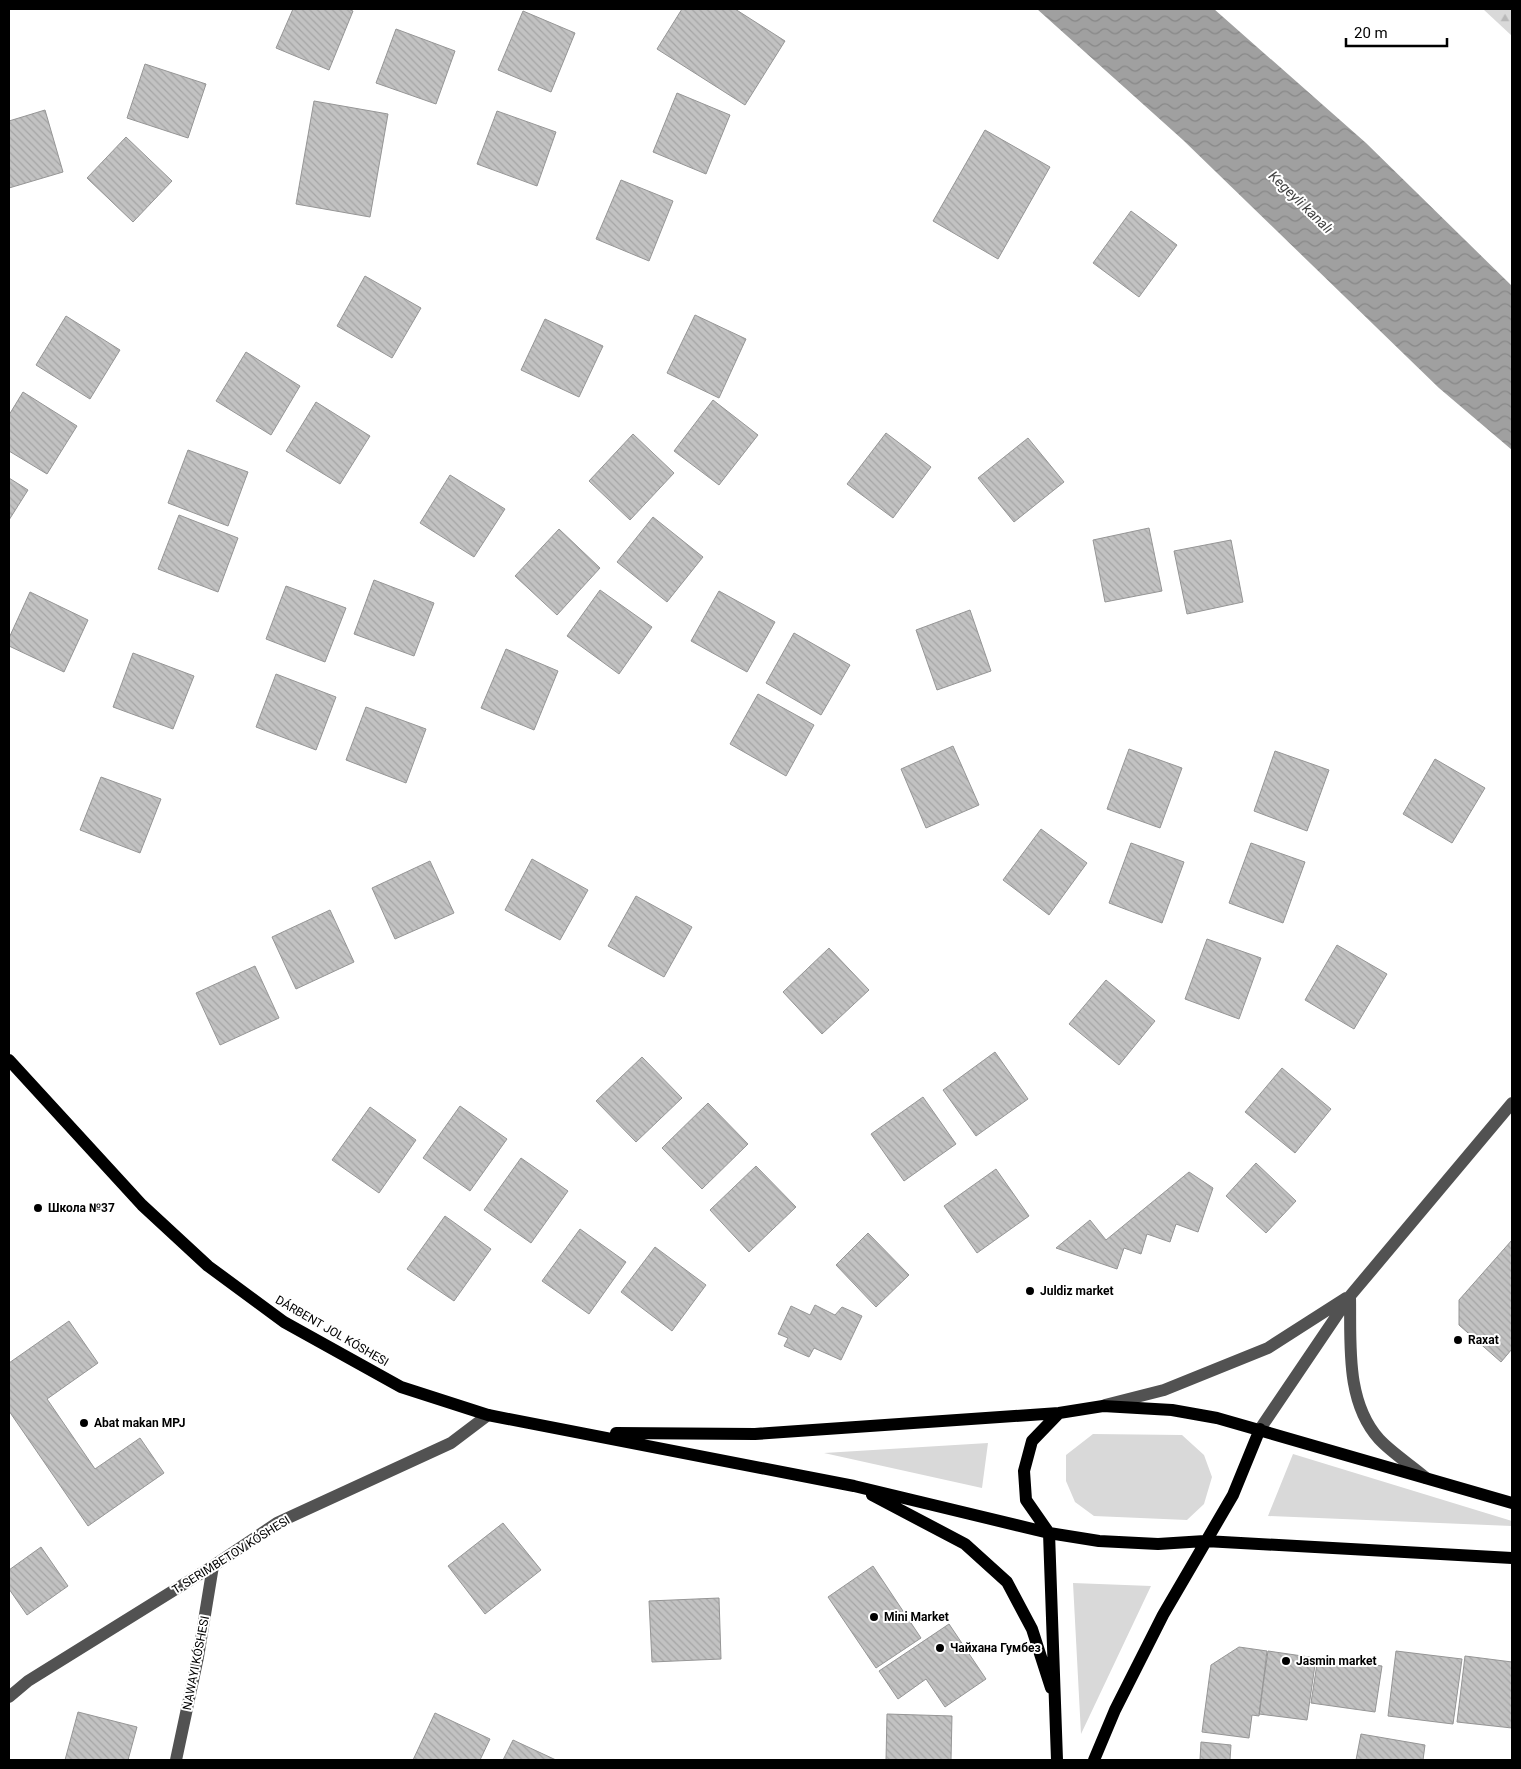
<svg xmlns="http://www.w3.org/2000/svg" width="1521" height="1769" viewBox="0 0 1521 1769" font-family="Roboto,sans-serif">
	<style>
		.grass { fill: #d9d9d9 }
		.forest { fill: url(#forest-firs) }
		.water { fill: url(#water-waves) }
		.building { fill: url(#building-back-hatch); stroke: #969696 }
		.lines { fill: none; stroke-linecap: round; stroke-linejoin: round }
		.minor { stroke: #525252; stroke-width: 12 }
		.major { stroke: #000; stroke-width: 12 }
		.poi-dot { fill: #000; stroke: #fff; stroke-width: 2 }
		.labels { text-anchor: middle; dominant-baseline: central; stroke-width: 4; stroke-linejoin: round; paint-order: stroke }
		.poi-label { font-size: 12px; font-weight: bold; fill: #000; stroke: #fff; text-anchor: start }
		.street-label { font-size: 12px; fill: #000; stroke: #fff }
		.water-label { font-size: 14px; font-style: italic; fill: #414141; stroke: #fff }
	</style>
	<defs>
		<pattern id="forest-firs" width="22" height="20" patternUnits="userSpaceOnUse" patternTransform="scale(1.25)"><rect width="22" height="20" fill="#d9d9d9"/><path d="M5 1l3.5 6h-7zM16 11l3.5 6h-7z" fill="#b8b8b8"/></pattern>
		<pattern id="water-waves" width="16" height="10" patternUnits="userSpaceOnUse" patternTransform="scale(1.25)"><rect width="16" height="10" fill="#a0a0a0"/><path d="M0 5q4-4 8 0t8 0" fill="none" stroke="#888"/></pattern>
		<pattern id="building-back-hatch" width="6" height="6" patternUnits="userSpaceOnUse" patternTransform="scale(1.25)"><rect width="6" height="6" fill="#c2c2c2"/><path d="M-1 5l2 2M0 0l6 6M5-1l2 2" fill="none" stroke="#a5a5a5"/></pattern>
	</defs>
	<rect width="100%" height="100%" fill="#fff"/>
	<path class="grass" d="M 1093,1434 L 1182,1435 L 1204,1455 L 1212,1477 L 1204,1504 L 1187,1520 L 1094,1516 L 1075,1502 L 1066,1481 L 1066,1455 Z
		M 988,1443 L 982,1488 L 824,1453 Z
		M 1293,1454 L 1512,1521 L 1512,1526 L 1268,1516 Z
		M 1073,1583 L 1151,1586 L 1081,1734 Z"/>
	<path class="forest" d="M 1483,9 L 1512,9 L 1512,36 Z"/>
	<path class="water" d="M 1037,9 L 1214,9 L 1366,143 L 1512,286 L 1512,450 L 1439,388 L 1183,140 Z"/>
	<path class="building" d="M 293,9 L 348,9 L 353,11 L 329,70 L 276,48 Z
		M 682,9 L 735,9 L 785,41 L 745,105 L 657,49 Z
		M 523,11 L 575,33 L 551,92 L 498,70 Z
		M 396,29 L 455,51 L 436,104 L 376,83 Z
		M 145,64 L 206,84 L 188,138 L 127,118 Z
		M 677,93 L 730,115 L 706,174 L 653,152 Z
		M 314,101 L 388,114 L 370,217 L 296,204 Z
		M 45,110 L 63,172 L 9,188 L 9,121 Z
		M 497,111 L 556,132 L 537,186 L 477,164 Z
		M 985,130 L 1050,167 L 998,259 L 933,221 Z
		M 126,137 L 172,181 L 133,222 L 87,178 Z
		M 621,180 L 673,201 L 649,261 L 596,239 Z
		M 1131,211 L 1177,245 L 1139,297 L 1093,263 Z
		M 365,276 L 421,308 L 392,358 L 337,326 Z
		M 695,315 L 746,339 L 719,398 L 667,373 Z
		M 66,316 L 120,350 L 90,399 L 36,365 Z
		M 545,319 L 603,346 L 579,397 L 521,370 Z
		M 246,352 L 300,386 L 271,435 L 216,401 Z
		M 23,392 L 77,426 L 47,474 L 9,451 L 9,415 Z
		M 713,400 L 758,435 L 719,485 L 674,451 Z
		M 316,402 L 370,436 L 340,484 L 286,451 Z
		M 886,433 L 931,467 L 893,518 L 847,484 Z
		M 633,434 L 674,473 L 630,520 L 589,481 Z
		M 1028,438 L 1064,482 L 1014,522 L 978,478 Z
		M 188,450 L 248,472 L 228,526 L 168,503 Z
		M 450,475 L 505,509 L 474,557 L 420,523 Z
		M 9,478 L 28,490 L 9,520 Z
		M 179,515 L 238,538 L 218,592 L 158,569 Z
		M 653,517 L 703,557 L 667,602 L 617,562 Z
		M 1149,528 L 1162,591 L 1105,602 L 1093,540 Z
		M 559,529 L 600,568 L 557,615 L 515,576 Z
		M 1231,540 L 1243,602 L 1187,614 L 1174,551 Z
		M 374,580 L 434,603 L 414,656 L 354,634 Z
		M 286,586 L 346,608 L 325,662 L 266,639 Z
		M 600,590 L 652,627 L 619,674 L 567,636 Z
		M 719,591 L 775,622 L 747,672 L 691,641 Z
		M 30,592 L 88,620 L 64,672 L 9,646 L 9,638 Z
		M 970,610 L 991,671 L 937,690 L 916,630 Z
		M 794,633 L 850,665 L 821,715 L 766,683 Z
		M 506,649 L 558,671 L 534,730 L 481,708 Z
		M 133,653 L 194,676 L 173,729 L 113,707 Z
		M 276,674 L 336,697 L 316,750 L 256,727 Z
		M 758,694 L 814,725 L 786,776 L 730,744 Z
		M 366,707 L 426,729 L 406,783 L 346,760 Z
		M 953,746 L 979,805 L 926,828 L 901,769 Z
		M 1129,749 L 1182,768 L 1160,828 L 1107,809 Z
		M 1275,751 L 1329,770 L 1307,831 L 1254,811 Z
		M 1435,759 L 1485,788 L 1452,843 L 1403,814 Z
		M 101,777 L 161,799 L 140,853 L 80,830 Z
		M 1041,829 L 1087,863 L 1049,915 L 1003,880 Z
		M 1131,843 L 1184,862 L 1162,923 L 1109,903 Z
		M 1251,843 L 1305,862 L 1283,923 L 1229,903 Z
		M 532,859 L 588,890 L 560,940 L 505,910 Z
		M 430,861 L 454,913 L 395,939 L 372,888 Z
		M 636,896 L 692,927 L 664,977 L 608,946 Z
		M 330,910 L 354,962 L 296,989 L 272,937 Z
		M 1207,939 L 1261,958 L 1239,1019 L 1185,999 Z
		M 1337,945 L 1387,974 L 1354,1029 L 1305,1000 Z
		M 829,948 L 869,990 L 822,1034 L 783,992 Z
		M 255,966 L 279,1018 L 220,1045 L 196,993 Z
		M 1106,980 L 1155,1021 L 1119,1065 L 1069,1024 Z
		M 995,1052 L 1028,1099 L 976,1136 L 943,1090 Z
		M 642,1057 L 682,1098 L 636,1142 L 596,1101 Z
		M 1282,1068 L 1331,1109 L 1295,1153 L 1245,1112 Z
		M 923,1097 L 956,1144 L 904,1181 L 871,1134 Z
		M 708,1103 L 748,1144 L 702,1189 L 662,1148 Z
		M 460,1106 L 507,1139 L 470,1191 L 423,1158 Z
		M 370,1107 L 416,1140 L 379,1193 L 332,1160 Z
		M 521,1158 L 568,1191 L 531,1243 L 484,1210 Z
		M 1256,1163 L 1296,1201 L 1266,1233 L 1226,1196 Z
		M 756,1166 L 796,1207 L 749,1252 L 710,1210 Z
		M 996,1169 L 1029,1216 L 977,1253 L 944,1206 Z
		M 1189,1172 L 1213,1188 L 1198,1232 L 1176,1224 L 1170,1242 L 1147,1234 L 1141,1254 L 1124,1248 L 1117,1269 L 1056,1248 L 1090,1220 L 1106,1240 Z
		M 445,1216 L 491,1249 L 454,1301 L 407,1269 Z
		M 580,1229 L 626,1262 L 589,1314 L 542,1281 Z
		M 868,1233 L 909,1275 L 876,1307 L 836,1265 Z
		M 1512,1240 L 1512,1349 L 1501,1362 L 1459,1325 L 1459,1300 Z
		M 655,1247 L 706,1285 L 672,1331 L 621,1292 Z
		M 815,1305 L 835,1315 L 842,1307 L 862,1316 L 841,1360 L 814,1348 L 809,1357 L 784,1346 L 788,1338 L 778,1334 L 791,1306 L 810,1315 Z
		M 69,1321 L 98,1363 L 47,1399 L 95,1469 L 140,1438 L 164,1473 L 88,1526 L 9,1411 L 9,1363 Z
		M 503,1523 L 541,1570 L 485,1614 L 448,1566 Z
		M 41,1547 L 68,1586 L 27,1615 L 9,1589 L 9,1570 Z
		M 873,1566 L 921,1638 L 876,1668 L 828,1597 Z
		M 719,1598 L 721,1659 L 652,1662 L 649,1601 Z
		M 949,1624 L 986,1679 L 945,1707 L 926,1679 L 898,1699 L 879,1671 Z
		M 1239,1647 L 1267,1651 L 1259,1716 L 1252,1715 L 1249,1738 L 1202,1732 L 1211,1665 Z
		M 1268,1651 L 1316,1658 L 1307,1720 L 1259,1714 Z
		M 1396,1651 L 1462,1659 L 1453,1724 L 1388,1716 Z
		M 1465,1656 L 1512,1662 L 1512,1728 L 1457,1722 Z
		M 1318,1657 L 1382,1666 L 1375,1712 L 1311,1703 Z
		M 78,1712 L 137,1727 L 128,1760 L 65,1760 Z
		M 435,1713 L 490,1739 L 480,1760 L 413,1760 Z
		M 887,1714 L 952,1716 L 951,1760 L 886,1760 Z
		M 1361,1734 L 1425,1745 L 1423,1760 L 1356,1760 Z
		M 513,1740 L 556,1760 L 503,1760 Z
		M 1201,1742 L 1231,1745 L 1230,1760 L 1200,1760 Z"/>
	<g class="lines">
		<path class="minor" d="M 1350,1296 C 1351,1343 1345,1401 1379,1439 C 1392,1453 1411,1465 1426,1478
			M 1105,1405 L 1164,1390 L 1268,1348 L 1346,1298
			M 1260,1429 L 1350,1296 L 1512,1103
			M 9,1697 L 28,1681 L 213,1566 L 277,1523 L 451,1443 L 488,1415
			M 176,1760 L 198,1657 L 213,1566"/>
		<path class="major" d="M 9,1060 L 142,1205 L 208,1266 L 284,1322 L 401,1387 L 488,1415 L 854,1486 L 1049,1533 L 1099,1541 L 1158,1544 L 1205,1541 L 1512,1558
			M 616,1433 L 755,1434 L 1059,1413 L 1103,1406 L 1172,1410 L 1217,1418 L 1512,1503
			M 872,1495 L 965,1544 L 1007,1582 L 1032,1629 L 1051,1688
			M 1057,1760 L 1049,1533 L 1026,1500 L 1024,1471 L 1032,1441 L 1059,1413
			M 1094,1760 L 1115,1710 L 1163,1615 L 1233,1495 L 1260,1429"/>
	</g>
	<g class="poi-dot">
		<circle cx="38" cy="1208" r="5"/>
		<circle cx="1030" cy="1291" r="5"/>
		<circle cx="1458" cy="1340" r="5"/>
		<circle cx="84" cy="1423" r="5"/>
		<circle cx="874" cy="1617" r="5"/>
		<circle cx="940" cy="1648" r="5"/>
		<circle cx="1286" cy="1661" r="5"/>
	</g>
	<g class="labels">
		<g class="poi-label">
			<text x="48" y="1208">Школа №37</text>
			<text x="1040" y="1291">Juldiz market</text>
			<text x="1468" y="1340">Raxat</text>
			<text x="94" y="1423">Abat makan MPJ</text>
			<text x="884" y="1617">Mini Market</text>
			<text x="950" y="1648">Чайхана Гумбез</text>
			<text x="1296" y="1661">Jasmin market</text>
		</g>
		<g class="street-label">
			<text transform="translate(332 1331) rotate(30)">DÁRBENT JOL KÓSHESI</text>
			<text transform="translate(231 1555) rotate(-32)">T. SERIMBETOV KÓSHESI</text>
			<text transform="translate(196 1663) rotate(-79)">NAWAYI KÓSHESI</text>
		</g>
		<g class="water-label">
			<text transform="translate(1301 202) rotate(44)">Kegeyli kanalı</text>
		</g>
	</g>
	<rect width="1521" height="1769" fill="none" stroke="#000000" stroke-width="20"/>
	<path d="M1346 38v8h101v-8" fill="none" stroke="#000000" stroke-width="2.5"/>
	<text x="1354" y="38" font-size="15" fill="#000000" stroke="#ffffff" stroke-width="4" paint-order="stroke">20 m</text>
</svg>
